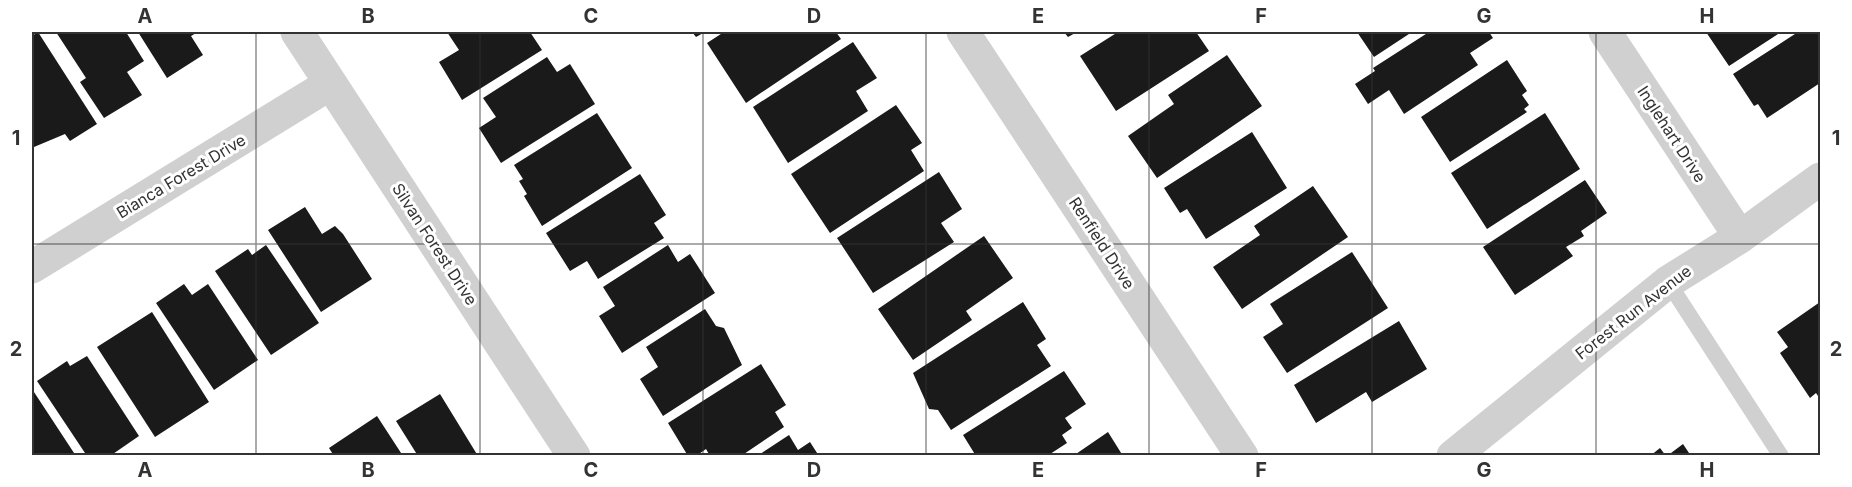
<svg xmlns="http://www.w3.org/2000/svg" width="1852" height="487" viewBox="0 0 1852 487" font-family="Inter,sans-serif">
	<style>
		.building { fill: #1a1a1a }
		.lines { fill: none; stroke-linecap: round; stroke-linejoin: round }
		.service { stroke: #d0d0d0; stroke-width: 16 }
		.minor { stroke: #d0d0d0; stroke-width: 33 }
		.grid { fill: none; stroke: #333; stroke-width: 1.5; stroke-opacity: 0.55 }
		.labels { text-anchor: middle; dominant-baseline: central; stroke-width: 6; stroke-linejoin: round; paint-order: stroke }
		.street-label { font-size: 16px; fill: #333; stroke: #fff }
		.neatline { fill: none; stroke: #333; stroke-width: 2 }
		.grid-label { font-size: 20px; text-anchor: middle; font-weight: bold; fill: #333 }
	</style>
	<rect width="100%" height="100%" fill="#fff"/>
	<path class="building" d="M 38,32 L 97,124 L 70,141 L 65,134 L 34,147 L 32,143 L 32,36 Z
		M 56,32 L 126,32 L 144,61 L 127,72 L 142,95 L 104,118 L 80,82 L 86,78 Z
		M 138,32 L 198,32 L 191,36 L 203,55 L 167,78 Z
		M 447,32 L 530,32 L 542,50 L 462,100 L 439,62 L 459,50 Z
		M 692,32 L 705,32 L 696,37 Z
		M 724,32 L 836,32 L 841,39 L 746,103 L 707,43 Z
		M 1064,32 L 1077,32 L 1068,37 Z
		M 1118,32 L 1196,32 L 1209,51 L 1116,111 L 1080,56 Z
		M 1357,32 L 1412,32 L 1374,57 Z
		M 1429,32 L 1489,32 L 1493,38 L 1470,53 L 1478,65 L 1404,114 L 1389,90 L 1368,104 L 1355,84 L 1375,71 L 1373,68 Z
		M 1706,32 L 1781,32 L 1729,66 Z
		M 1798,32 L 1820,32 L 1820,83 L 1767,118 L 1758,104 L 1754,106 L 1733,74 Z
		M 853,42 L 877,78 L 856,91 L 868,111 L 788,163 L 753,107 Z
		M 1227,55 L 1262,106 L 1157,178 L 1128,136 L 1174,104 L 1168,95 Z
		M 547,57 L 557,72 L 570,64 L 595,104 L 501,163 L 479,128 L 496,117 L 483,98 Z
		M 1507,60 L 1527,91 L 1522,95 L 1529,105 L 1524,109 L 1527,112 L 1450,162 L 1421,117 Z
		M 896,105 L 922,143 L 911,150 L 924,171 L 830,233 L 791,174 Z
		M 597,113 L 632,168 L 542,226 L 524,196 L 527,194 L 519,181 L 523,179 L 514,165 Z
		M 1545,113 L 1580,169 L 1487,229 L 1451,173 Z
		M 1252,132 L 1287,188 L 1206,239 L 1187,209 L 1180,213 L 1164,188 Z
		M 939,172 L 962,209 L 941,223 L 954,242 L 873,293 L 837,238 Z
		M 640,174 L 666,215 L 654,223 L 664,238 L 598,279 L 587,261 L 570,271 L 546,233 Z
		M 1585,180 L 1607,213 L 1581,231 L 1584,236 L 1566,247 L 1573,256 L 1515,295 L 1483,247 Z
		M 1313,186 L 1348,237 L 1242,309 L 1213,267 L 1260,235 L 1254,226 Z
		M 305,207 L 322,234 L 335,226 L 343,234 L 372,279 L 321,312 L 268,230 Z
		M 984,236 L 1013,278 L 966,311 L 972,320 L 913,360 L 878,309 Z
		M 266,245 L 319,323 L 271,355 L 215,271 L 248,249 L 252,255 Z
		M 668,245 L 678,262 L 690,254 L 715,293 L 622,353 L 599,316 L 615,306 L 603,287 Z
		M 1352,252 L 1388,308 L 1287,373 L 1263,337 L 1283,324 L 1270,304 Z
		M 184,284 L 192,295 L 208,284 L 258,360 L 214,390 L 156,303 Z
		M 1023,302 L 1046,339 L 1037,345 L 1051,366 L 951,430 L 938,410 L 929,409 L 913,373 Z
		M 1820,302 L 1820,399 L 1816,393 L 1810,398 L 1780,353 L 1788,347 L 1777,332 Z
		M 705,309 L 716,326 L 724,328 L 742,365 L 663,416 L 640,379 L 658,367 L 646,347 Z
		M 152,312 L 209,402 L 155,437 L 97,347 Z
		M 1399,321 L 1427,369 L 1372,402 L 1366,392 L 1316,423 L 1294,385 Z
		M 87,356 L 139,436 L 110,456 L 87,456 L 37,381 L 67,361 L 70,366 Z
		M 761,364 L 786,405 L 775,412 L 784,427 L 741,456 L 710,456 L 706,449 L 696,456 L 688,456 L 668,423 Z
		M 1064,371 L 1086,404 L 1065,418 L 1072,428 L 1062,435 L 1067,443 L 1047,456 L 976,456 L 963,435 Z
		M 32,389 L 76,456 L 32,456 Z
		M 440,394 L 478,456 L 418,456 L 396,421 Z
		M 377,416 L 403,456 L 334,456 L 329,448 Z
		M 1108,432 L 1123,456 L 1073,456 Z
		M 789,435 L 798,450 L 810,442 L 819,456 L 757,456 Z
		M 1683,444 L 1691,456 L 1667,456 Z
		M 1660,448 L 1666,456 L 1650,456 Z"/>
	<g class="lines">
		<path class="service" d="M 1668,282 L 1781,456"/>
		<path class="minor" d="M 297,32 L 574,456
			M 963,32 L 1242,456
			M 1605,32 L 1740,237
			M 32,267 L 330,84
			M 1453,456 L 1668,282 L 1740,237 L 1820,179"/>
	</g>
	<path class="grid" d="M 256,32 L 256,456M 480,32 L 480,456M 703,32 L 703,456M 926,32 L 926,456M 1149,32 L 1149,456M 1372,32 L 1372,456M 1596,32 L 1596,456M 32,244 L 1820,244"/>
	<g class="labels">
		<g class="street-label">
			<text transform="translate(1672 134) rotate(57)">Inglehart Drive</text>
			<text transform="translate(181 176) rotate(-31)">Bianca Forest Drive</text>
			<text transform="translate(1102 243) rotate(57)">Renfield Drive</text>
			<text transform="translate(435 244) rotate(57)">Silvan Forest Drive</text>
			<text transform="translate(1633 312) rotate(-38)">Forest Run Avenue</text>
		</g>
	</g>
	<rect width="1852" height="487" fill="none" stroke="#ffffff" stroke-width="66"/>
	<rect x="33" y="33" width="1786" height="421" class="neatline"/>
	<g class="grid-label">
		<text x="145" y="23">A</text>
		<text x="368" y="23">B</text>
		<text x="591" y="23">C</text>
		<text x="814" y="23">D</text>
		<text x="1038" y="23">E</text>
		<text x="1261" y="23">F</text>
		<text x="1484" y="23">G</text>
		<text x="1707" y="23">H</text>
		<text x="16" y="145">1</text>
		<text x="1836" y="145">1</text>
		<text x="16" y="356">2</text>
		<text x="1836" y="356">2</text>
		<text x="145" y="477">A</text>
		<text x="368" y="477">B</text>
		<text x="591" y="477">C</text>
		<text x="814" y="477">D</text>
		<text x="1038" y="477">E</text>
		<text x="1261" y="477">F</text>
		<text x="1484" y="477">G</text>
		<text x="1707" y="477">H</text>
	</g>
</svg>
